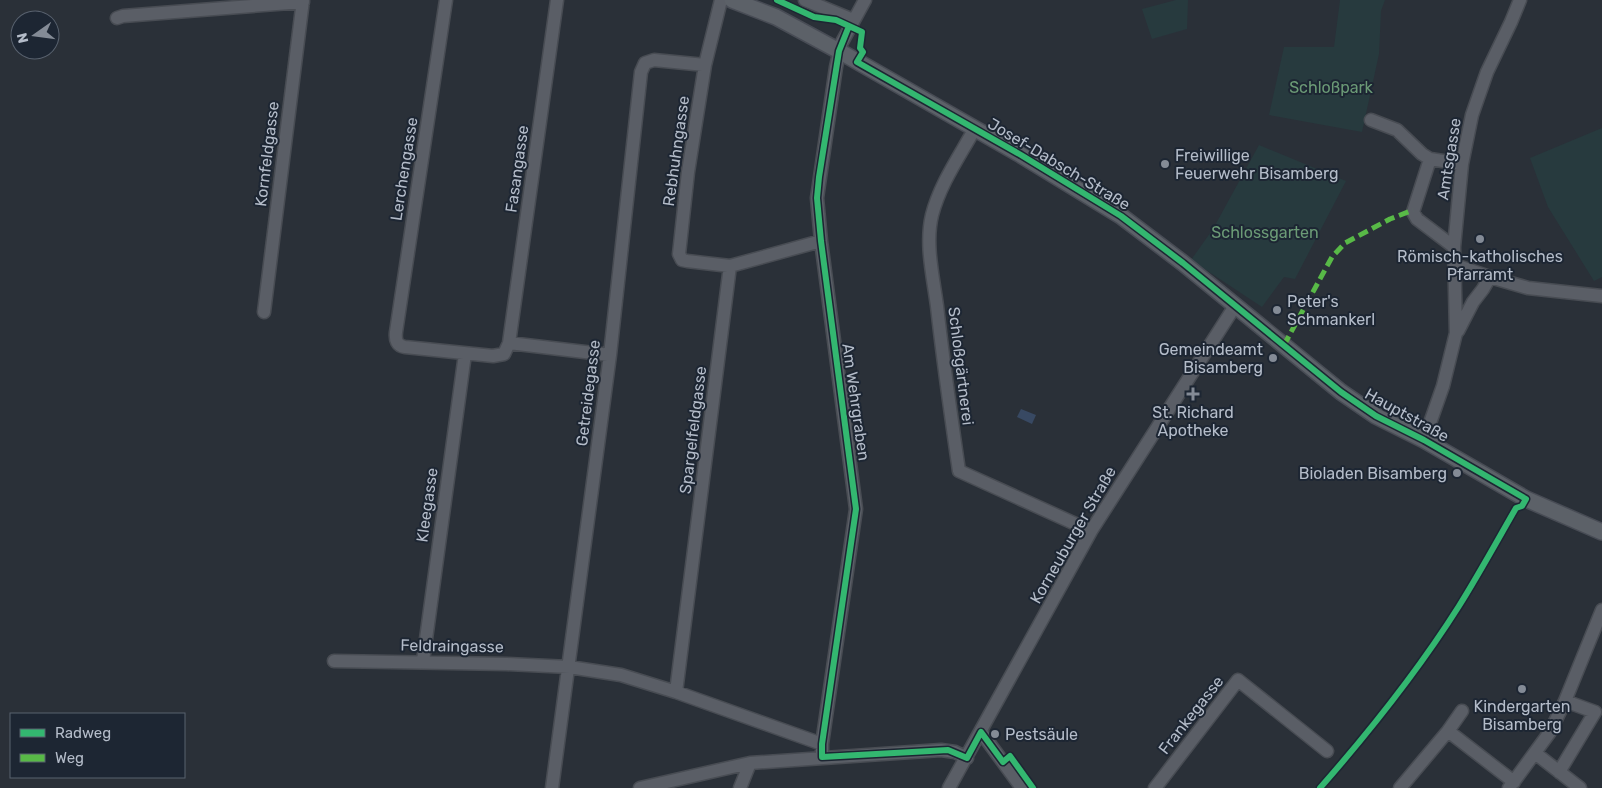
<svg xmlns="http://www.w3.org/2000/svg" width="1602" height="788" viewBox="0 0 1602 788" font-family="Rubik,sans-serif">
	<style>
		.green { fill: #273a3e }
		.water { fill: #384963 }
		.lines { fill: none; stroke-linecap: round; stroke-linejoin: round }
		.minor-casing { stroke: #484c53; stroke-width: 15 }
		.major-casing { stroke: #484c55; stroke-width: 18 }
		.minor { stroke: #5a5e66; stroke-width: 12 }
		.major { stroke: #5c6168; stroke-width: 15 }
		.quiet { stroke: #58b947; stroke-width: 5; stroke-dasharray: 10 5; stroke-linecap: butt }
		.cycleway-casing { stroke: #1d2633; stroke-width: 9 }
		.cycleway { stroke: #33b770; stroke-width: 6 }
		.poi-dot { fill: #848b96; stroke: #1d2633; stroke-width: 2 }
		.labels { text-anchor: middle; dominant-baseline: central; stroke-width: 4; stroke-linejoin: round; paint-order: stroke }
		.park-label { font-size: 16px; fill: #6b9a76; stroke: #1d2633 }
		.street-label { font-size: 16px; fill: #b4bcc9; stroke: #1d2633 }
		.poi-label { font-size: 16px; fill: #b4bcc9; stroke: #1d2633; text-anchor: start }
	</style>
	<rect width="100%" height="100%" fill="#2a3038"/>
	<path class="green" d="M 1176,0 L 1188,0 L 1187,29 L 1152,39 L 1142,9 Z
		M 1340,0 L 1385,0 L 1381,11 L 1379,54 L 1362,132 L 1269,115 L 1284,47 L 1334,47 Z
		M 1602,128 L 1602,277 L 1594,281 L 1548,207 L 1530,158 Z
		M 1259,145 L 1346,181 L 1295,279 L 1284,277 L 1262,307 L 1191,260 L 1213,229 Z"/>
	<path class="water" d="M 1021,409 L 1036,415 L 1032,424 L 1017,417 Z"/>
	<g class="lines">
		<g class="minor-casing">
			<path id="minor" d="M 446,0 L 396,332 C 395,340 397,346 405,347 L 493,356 L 504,354 L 509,343 L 610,355
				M 721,0 L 705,65 L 688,172 L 679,254 L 682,260 L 687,261 L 730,266 L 821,241
				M 805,0 L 853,20
				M 117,18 L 123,16 L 303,2
				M 1371,120 L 1397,130 L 1422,154 L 1430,159
				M 974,130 C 959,157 940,184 932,215 C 925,244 933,276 937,306 C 943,361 951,416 959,471 L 1091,531
				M 1454,247 L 1417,219 L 1413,212 L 1430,159 L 1462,164
				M 1455,265 L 1490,277 L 1528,288 L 1602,296
				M 264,312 L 303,0
				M 1458,331 L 1473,302 L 1483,289 L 1490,277
				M 509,343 L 557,0
				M 1424,440 L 1443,386 L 1456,333 L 1454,247 L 1462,164 L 1472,115 L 1487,72 L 1511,22 L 1520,0
				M 334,661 L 507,664 L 569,667 L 621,675 L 676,692 L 822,744
				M 423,661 L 465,354
				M 676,692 L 730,266
				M 1448,731 L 1462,711
				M 981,732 L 1022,788
				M 1535,753 L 1580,788
				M 822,757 L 822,744 L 856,509 L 821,241 L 817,198 L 836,67 L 841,44 L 865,0
				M 1559,772 L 1595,712 L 1565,701
				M 552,788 L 610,355 L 641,72 L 645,63 L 654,60 L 705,65
				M 640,788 L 750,763 L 941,750 L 955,752 L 967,758
				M 740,788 L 750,763
				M 949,788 L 1091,531 L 1235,306
				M 1155,788 L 1238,680 L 1327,751
				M 1400,788 L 1448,731 L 1514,782
				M 1509,788 L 1550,732 L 1565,701 L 1602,610"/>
		</g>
		<g class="major-casing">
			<path id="major" d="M 732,0 L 776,17 L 839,51 L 1021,155 L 1121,216 L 1183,263 L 1341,392 L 1376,416 L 1424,440 L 1526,499 L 1602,532"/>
		</g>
		<use href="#minor" class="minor"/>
		<use href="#major" class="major"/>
		<path class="quiet" d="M 1284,345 L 1332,257 L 1345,243 L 1390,219 L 1413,210"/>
		<g class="cycleway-casing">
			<path id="cycleway" d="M 777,0 L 814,17 L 836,20 L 862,32 L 860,48 L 863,52 L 857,62 L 1021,155 L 1121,216 L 1183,263 L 1341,392 L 1376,416 L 1424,440 L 1526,499 L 1522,506 L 1516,508 C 1497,541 1479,574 1459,606 C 1418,671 1370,731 1320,788
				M 849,26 L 839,51 L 819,177 L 817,198 L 821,241 L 856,509 L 822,744 L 822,757 L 948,750 L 967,758 L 981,732 L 1003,762 L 1010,756 L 1033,788"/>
		</g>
		<use href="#cycleway" class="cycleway"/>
	</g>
	<g class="poi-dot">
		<circle cx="1165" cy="164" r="5"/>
		<circle cx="1480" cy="239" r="5"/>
		<circle cx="1277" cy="310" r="5"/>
		<circle cx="1273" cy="358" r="5"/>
		<path d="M1190.5 386.5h5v5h5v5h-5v5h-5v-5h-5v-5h5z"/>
		<circle cx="1457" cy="473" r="5"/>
		<circle cx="1522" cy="689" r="5"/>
		<circle cx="995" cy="734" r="5"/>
	</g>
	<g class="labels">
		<g class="park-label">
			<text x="1331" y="87">Schloßpark</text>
			<text x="1265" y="232">Schlossgarten</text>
		</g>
		<g class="street-label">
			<text transform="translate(676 151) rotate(-82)">Rebhuhngasse</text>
			<text transform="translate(267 154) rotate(-83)">Kornfeldgasse</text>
			<text transform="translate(1449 159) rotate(-81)">Amtsgasse</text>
			<text transform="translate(1059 164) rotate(31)">Josef-Dabsch-Straße</text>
			<text transform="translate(404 169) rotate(-81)">Lerchengasse</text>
			<text transform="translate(517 169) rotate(-82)">Fasangasse</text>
			<text transform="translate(961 366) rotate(83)">Schloßgärtnerei</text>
			<text transform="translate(588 393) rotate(-83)">Getreidegasse</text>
			<text transform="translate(856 402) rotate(82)">Am Wehrgraben</text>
			<text transform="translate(1407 415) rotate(29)">Hauptstraße</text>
			<text transform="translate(693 430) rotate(-83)">Spargelfeldgasse</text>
			<text transform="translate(427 505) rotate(-82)">Kleegasse</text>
			<text transform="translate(1073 535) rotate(-60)">Korneuburger Straße</text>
			<text transform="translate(452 646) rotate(1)">Feldraingasse</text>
			<text transform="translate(1191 715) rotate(-52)">Frankegasse</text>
		</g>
		<g class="poi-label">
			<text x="1175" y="155">Freiwillige<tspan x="1175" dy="18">Feuerwehr Bisamberg</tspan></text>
			<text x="1480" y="256" text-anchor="middle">Römisch-katholisches<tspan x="1480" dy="18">Pfarramt</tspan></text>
			<text x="1287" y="301">Peter's<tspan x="1287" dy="18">Schmankerl</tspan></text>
			<text x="1263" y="349" text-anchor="end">Gemeindeamt<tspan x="1263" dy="18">Bisamberg</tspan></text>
			<text x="1193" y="412" text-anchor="middle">St. Richard<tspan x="1193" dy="18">Apotheke</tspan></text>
			<text x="1447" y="473" text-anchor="end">Bioladen Bisamberg</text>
			<text x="1522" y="706" text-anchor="middle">Kindergarten<tspan x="1522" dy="18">Bisamberg</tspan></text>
			<text x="1005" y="734">Pestsäule</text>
		</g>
	</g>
	<rect x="10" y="713" width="175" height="65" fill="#1d2633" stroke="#59626f"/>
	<rect x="20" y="729" width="25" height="8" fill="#33b770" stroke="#59626f"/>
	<text x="55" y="738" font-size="15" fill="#b4bcc9">Radweg</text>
	<rect x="20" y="754" width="25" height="8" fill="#58b947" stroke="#59626f"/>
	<text x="55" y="763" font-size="15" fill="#b4bcc9">Weg</text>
	<g transform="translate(35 35) rotate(256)"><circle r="24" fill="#1d2633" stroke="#59626f"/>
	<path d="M0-4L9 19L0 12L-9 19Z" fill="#848b96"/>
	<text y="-8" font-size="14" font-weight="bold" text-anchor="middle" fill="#b4bcc9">N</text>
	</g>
</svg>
